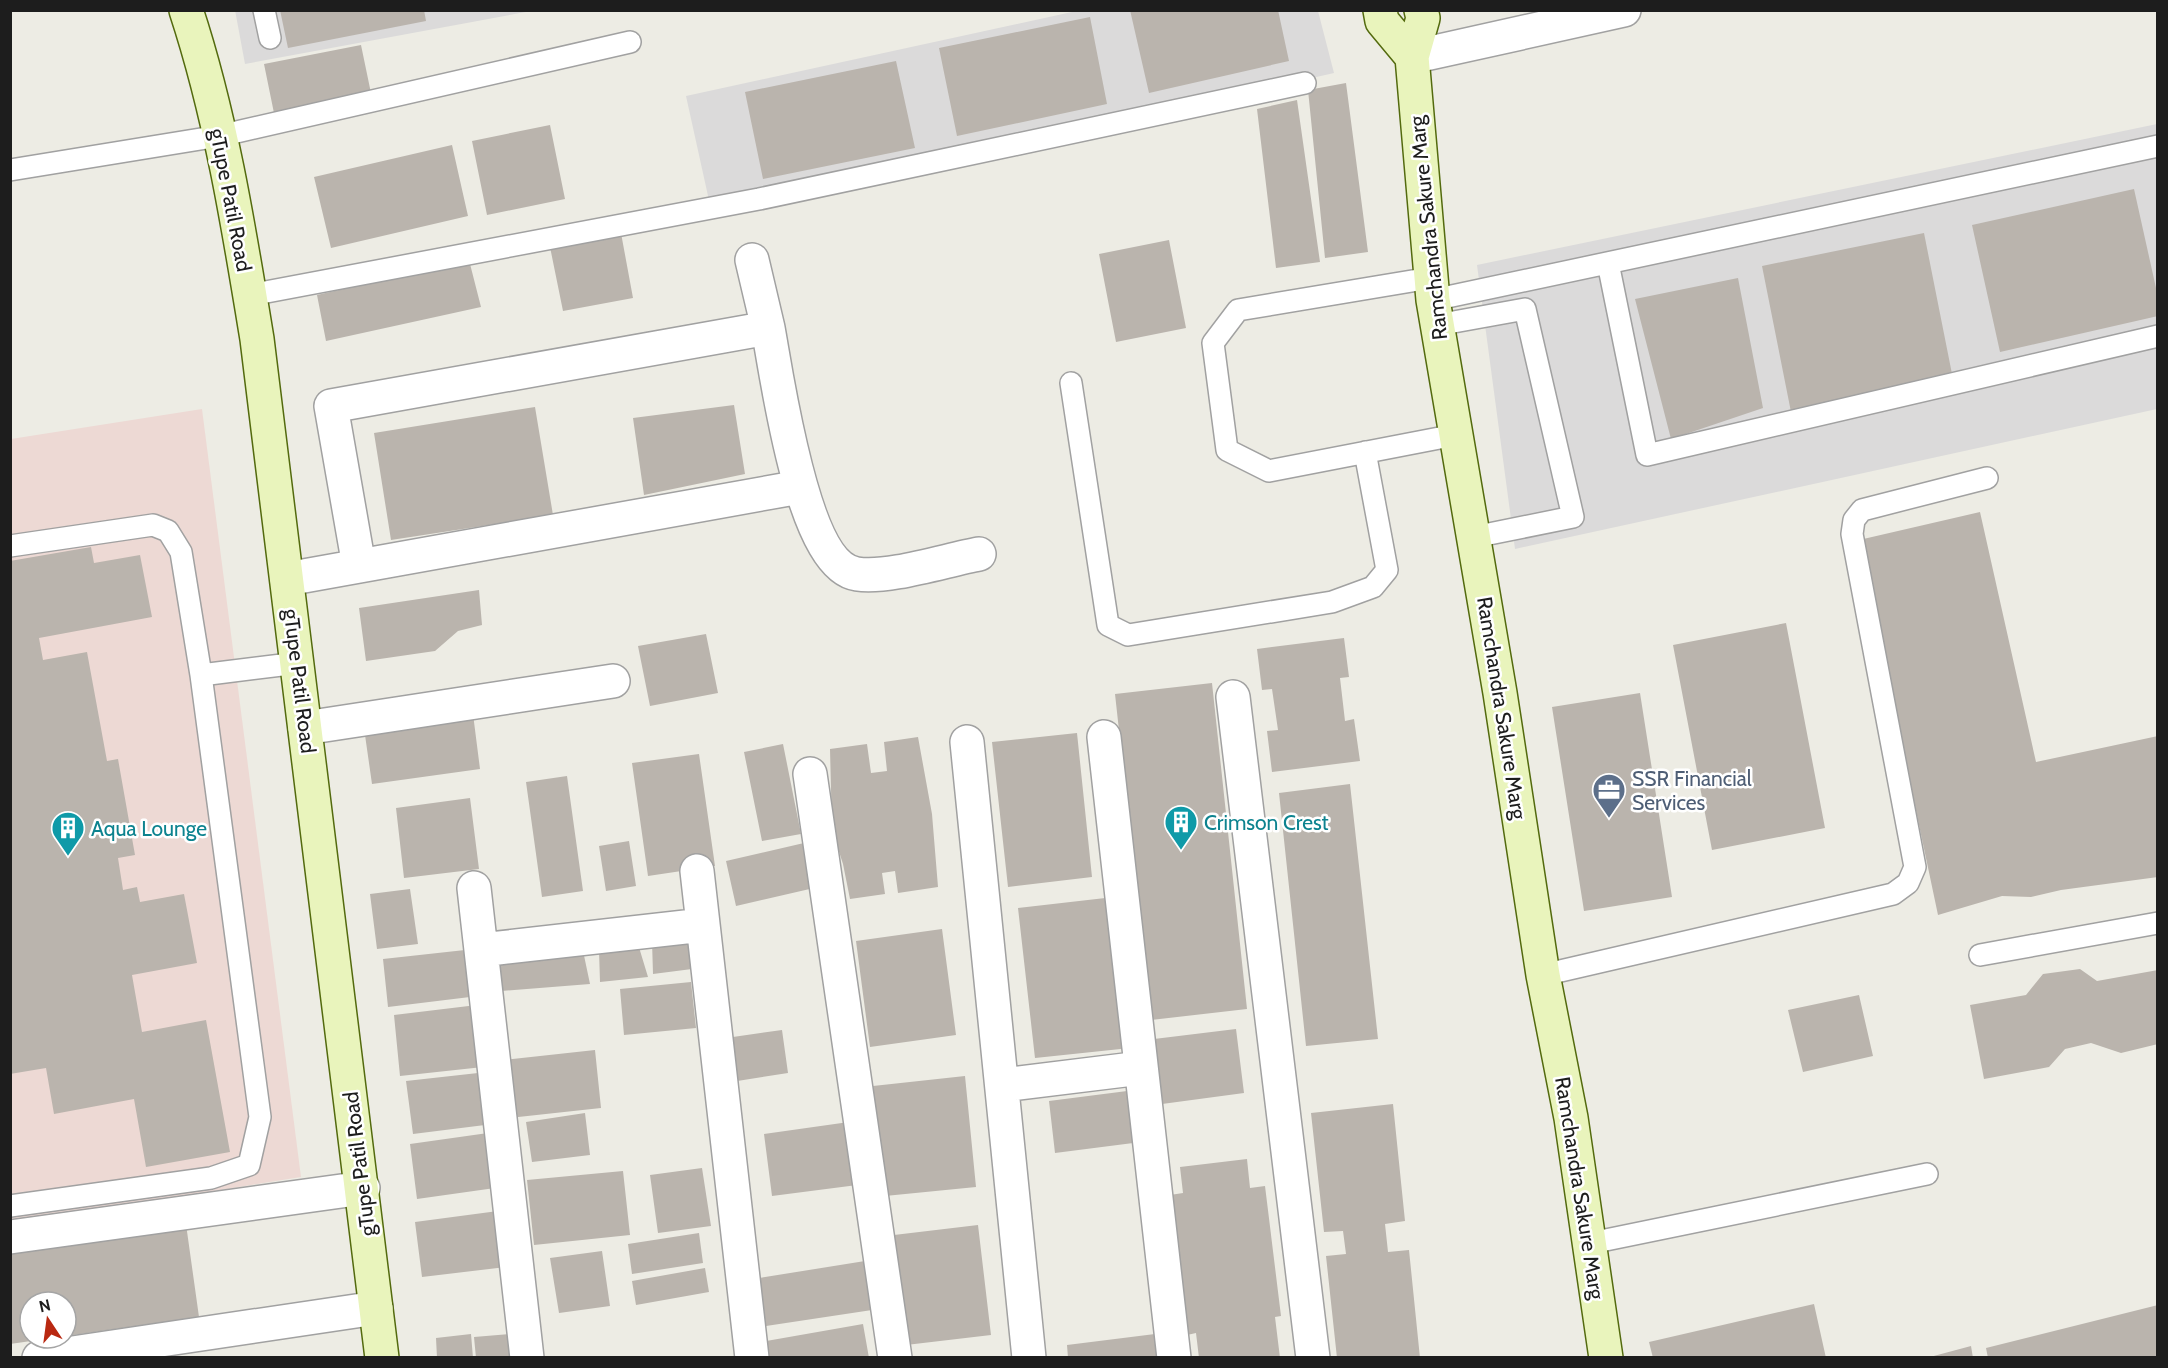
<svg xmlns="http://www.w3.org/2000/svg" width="2168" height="1368" viewBox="0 0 2168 1368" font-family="Cabin,sans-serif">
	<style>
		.residential { fill: #dbdada }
		.commercial { fill: #edd9d4 }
		.building { fill: #bab4ad }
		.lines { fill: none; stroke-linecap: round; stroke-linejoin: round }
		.lane-casing { stroke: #a1a1a1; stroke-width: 24 }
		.street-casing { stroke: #a1a1a1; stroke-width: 36 }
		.secondary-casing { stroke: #536a0e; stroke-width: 36 }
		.lane { stroke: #fff; stroke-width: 21 }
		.street { stroke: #fff; stroke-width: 33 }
		.secondary { stroke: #e9f4bc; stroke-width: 33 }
		.labels { text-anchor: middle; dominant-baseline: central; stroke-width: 5; stroke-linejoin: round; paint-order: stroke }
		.street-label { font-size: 21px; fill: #1d1d1d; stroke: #fff }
		.service-label { font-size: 21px; fill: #4e5e75; stroke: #fff; text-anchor: start }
		.culture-label { font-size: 21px; fill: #0d838f; stroke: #fff; text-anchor: start }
	</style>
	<rect width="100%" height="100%" fill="#edece4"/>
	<path class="residential" d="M 235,10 L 531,11 L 245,64 Z
		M 1081,10 L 1318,11 L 1334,73 L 712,214 L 686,96 Z
		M 2157,124 L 2157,409 L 1515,549 L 1477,265 Z"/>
	<path class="commercial" d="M 202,409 L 301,1177 L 11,1224 L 11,439 Z"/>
	<path class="building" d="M 280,10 L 424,10 L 426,21 L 288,48 Z
		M 1130,10 L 1278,10 L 1289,61 L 1149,93 Z
		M 1090,17 L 1107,104 L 957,136 L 939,48 Z
		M 361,45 L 372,98 L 275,118 L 264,64 Z
		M 896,61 L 915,148 L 763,179 L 745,92 Z
		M 1346,83 L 1368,252 L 1325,258 L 1308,90 Z
		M 1297,100 L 1320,262 L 1276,268 L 1257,109 Z
		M 550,125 L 565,199 L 487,215 L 472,141 Z
		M 452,145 L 468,216 L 331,248 L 314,177 Z
		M 2134,189 L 2158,297 L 2158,316 L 2000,352 L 1972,225 Z
		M 621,233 L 633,298 L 563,311 L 550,247 Z
		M 1924,233 L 1953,379 L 1791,412 L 1762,266 Z
		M 1169,240 L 1186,328 L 1116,342 L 1099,254 Z
		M 469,260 L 481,307 L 326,341 L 317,295 Z
		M 1738,278 L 1763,408 L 1671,439 L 1635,299 Z
		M 734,405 L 745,474 L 644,495 L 633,418 Z
		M 535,407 L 553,515 L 391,540 L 374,433 Z
		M 1980,512 L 2036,762 L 2158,736 L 2158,877 L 2061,890 L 2031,897 L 2002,896 L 1938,915 L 1859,540 Z
		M 91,547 L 94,563 L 140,555 L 152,617 L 39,638 L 43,660 L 87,652 L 107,761 L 118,759 L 135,855 L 118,858 L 123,890 L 137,887 L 140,902 L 184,894 L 197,963 L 132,975 L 142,1032 L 206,1020 L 230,1152 L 146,1167 L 134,1099 L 54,1114 L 46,1068 L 10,1074 L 10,561 Z
		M 479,590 L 482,625 L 458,631 L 435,651 L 366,661 L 359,608 Z
		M 1786,623 L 1825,828 L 1712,850 L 1673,645 Z
		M 706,634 L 718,693 L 650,706 L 638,646 Z
		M 1344,638 L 1349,677 L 1340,678 L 1345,721 L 1354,719 L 1360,761 L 1272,772 L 1267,731 L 1278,730 L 1272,689 L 1262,690 L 1257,649 Z
		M 1212,683 L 1247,1009 L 1151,1020 L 1115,694 Z
		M 1640,693 L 1672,897 L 1584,911 L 1552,707 Z
		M 473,714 L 480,769 L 372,784 L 364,728 Z
		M 1077,733 L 1092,877 L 1008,887 L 992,742 Z
		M 918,737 L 932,814 L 938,887 L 898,893 L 895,871 L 882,873 L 885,894 L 850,899 L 843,864 L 832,830 L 830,749 L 867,744 L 871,773 L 887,771 L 884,742 Z
		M 783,744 L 801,834 L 762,841 L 744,752 Z
		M 699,754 L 715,866 L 648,876 L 632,763 Z
		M 567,776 L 583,891 L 542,897 L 526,782 Z
		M 1350,784 L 1378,1039 L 1306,1046 L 1279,793 Z
		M 470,798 L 479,869 L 404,878 L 396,808 Z
		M 629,841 L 636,886 L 606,891 L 599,846 Z
		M 804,843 L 814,888 L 736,906 L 726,861 Z
		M 410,889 L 418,944 L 377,949 L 370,894 Z
		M 1114,897 L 1130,1048 L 1035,1058 L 1018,908 Z
		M 942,929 L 956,1035 L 870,1047 L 856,941 Z
		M 688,935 L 692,969 L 653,974 L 652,941 Z
		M 638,944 L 648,977 L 600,982 L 599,950 Z
		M 582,946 L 590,984 L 501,991 L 497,957 Z
		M 465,950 L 470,997 L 388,1007 L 383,959 Z
		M 2080,969 L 2097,981 L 2158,970 L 2158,1044 L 2121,1053 L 2091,1043 L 2065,1049 L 2049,1067 L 1984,1079 L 1970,1005 L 2026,995 L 2043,974 Z
		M 691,982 L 696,1028 L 624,1035 L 620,989 Z
		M 1859,995 L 1873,1056 L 1803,1072 L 1788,1010 Z
		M 477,1005 L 483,1067 L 400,1076 L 394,1015 Z
		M 1236,1029 L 1244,1093 L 1162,1104 L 1154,1039 Z
		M 782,1030 L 788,1073 L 731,1082 L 726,1038 Z
		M 595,1050 L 601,1108 L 509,1118 L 503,1060 Z
		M 487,1072 L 493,1124 L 413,1134 L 406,1081 Z
		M 965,1076 L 976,1187 L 885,1196 L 873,1086 Z
		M 1135,1090 L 1141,1142 L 1055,1153 L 1049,1101 Z
		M 1393,1104 L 1405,1221 L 1385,1224 L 1388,1252 L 1409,1250 L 1420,1358 L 1337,1358 L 1326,1256 L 1346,1254 L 1343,1231 L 1324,1232 L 1311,1113 Z
		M 585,1113 L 590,1155 L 532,1162 L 526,1122 Z
		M 856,1121 L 865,1184 L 772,1196 L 764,1134 Z
		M 488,1133 L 495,1188 L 417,1199 L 410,1144 Z
		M 1247,1159 L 1250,1188 L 1265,1186 L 1281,1316 L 1275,1317 L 1280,1358 L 1199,1358 L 1196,1333 L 1187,1335 L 1170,1195 L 1183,1193 L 1180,1167 Z
		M 702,1168 L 711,1226 L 658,1233 L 650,1175 Z
		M 623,1171 L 630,1235 L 534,1245 L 527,1180 Z
		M 498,1211 L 506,1267 L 422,1277 L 415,1222 Z
		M 185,1217 L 199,1317 L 66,1336 L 66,1302 L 30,1302 L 30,1338 L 45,1339 L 10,1344 L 10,1242 Z
		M 978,1225 L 991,1335 L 906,1345 L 894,1235 Z
		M 699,1233 L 703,1263 L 632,1274 L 628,1244 Z
		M 602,1251 L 610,1306 L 559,1313 L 550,1258 Z
		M 865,1261 L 872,1310 L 766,1326 L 759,1278 Z
		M 705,1268 L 709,1292 L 636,1305 L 632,1281 Z
		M 1814,1304 L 1826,1358 L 1653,1358 L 1649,1342 Z
		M 2158,1305 L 2158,1358 L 1988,1358 L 1986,1348 Z
		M 863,1324 L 869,1358 L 764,1358 L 761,1342 Z
		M 1163,1333 L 1166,1358 L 1068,1358 L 1067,1345 Z
		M 471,1334 L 473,1358 L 437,1358 L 436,1338 Z
		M 510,1334 L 512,1358 L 476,1358 L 474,1337 Z
		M 1971,1346 L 1973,1358 L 1930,1358 L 1930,1357 Z"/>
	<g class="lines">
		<g class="lane-casing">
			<path id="lane" d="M 264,10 L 270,38
				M 10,170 L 219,136 L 630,42
				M 1608,263 L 1647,455 L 2158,336
				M 1430,278 L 1238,310 L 1213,343 L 1227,450 L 1269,471 L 1455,435
				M 250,295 L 759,199 L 1305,83
				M 1433,300 L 2158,146
				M 1437,325 L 1525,309 L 1573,517 L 1474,537
				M 1071,383 L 1108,625 L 1128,635 L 1332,602 L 1373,587 L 1387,570 L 1365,452
				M 10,546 L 153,525 L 168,531 L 181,552 L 201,675 L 260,1117 L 249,1165 L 211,1178 L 10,1206
				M 201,675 L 298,663
				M 1980,955 L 2158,923
				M 1543,975 L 1893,894 L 1908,883 L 1915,867 L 1852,534 L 1854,520 L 1862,510 L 1987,478
				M 1591,1243 L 1927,1174"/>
		</g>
		<g class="street-casing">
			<path id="street" d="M 1412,57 L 1624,10
				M 752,260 L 768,328
				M 359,566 L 331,406 L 768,328 C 777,376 802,566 857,574 C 888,579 946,560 979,554
				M 287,579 L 800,487
				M 1233,697 L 1313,1358
				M 305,728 L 613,681
				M 1104,737 L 1174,1358
				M 967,742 L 1029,1358
				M 810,774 L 895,1358
				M 697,871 L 752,1358
				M 474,888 L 527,1358
				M 481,950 L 703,925
				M 1002,1085 L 1141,1068
				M 10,1237 L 363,1188
				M 39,1358 L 376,1308"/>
		</g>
		<g class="secondary-casing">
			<path id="secondary" d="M 186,10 C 221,116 239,229 257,339 L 382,1358
				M 1380,10 L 1382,21 L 1412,57
				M 1421,10 L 1423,18 L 1412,57 L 1433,300 L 1500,693 L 1543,975 L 1571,1118 L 1606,1358"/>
		</g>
		<use href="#lane" class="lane"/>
		<use href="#street" class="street"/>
		<use href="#secondary" class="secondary"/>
	</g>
	<defs>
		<g id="office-pin" transform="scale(1.725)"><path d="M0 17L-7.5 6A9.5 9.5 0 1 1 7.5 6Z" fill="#5c6f8a" stroke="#fff"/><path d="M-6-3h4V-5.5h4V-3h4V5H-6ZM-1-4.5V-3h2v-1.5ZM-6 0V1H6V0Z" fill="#fff"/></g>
		<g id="building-pin" transform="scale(1.725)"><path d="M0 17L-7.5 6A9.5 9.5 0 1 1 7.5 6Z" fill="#0f9aa8" stroke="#fff"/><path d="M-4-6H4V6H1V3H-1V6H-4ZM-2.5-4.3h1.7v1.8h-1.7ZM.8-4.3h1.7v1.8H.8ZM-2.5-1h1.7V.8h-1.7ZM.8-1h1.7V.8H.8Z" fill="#fff"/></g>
	</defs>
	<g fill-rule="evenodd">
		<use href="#office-pin" x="1609" y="790"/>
		<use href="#building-pin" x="1181" y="822"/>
		<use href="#building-pin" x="68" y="828"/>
	</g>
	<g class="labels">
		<g class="street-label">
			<text transform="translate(231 200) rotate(79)">gTupe Patil Road</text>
			<text transform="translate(1428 228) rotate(-96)">Ramchandra Sakure Marg</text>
			<text transform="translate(300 681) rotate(83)">gTupe Patil Road</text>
			<text transform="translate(1502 708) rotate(81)">Ramchandra Sakure Marg</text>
			<text transform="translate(359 1164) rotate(-97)">gTupe Patil Road</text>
			<text transform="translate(1580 1188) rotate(81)">Ramchandra Sakure Marg</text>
		</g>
		<g class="service-label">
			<text x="1632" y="778">SSR Financial<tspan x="1632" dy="24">Services</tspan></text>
		</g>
		<g class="culture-label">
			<text x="1204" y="822">Crimson Crest</text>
			<text x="91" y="828">Aqua Lounge</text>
		</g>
	</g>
	<rect width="2168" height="1368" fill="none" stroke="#1d1d1d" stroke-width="24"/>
	<g transform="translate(48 1320) rotate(347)"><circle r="28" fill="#ffffff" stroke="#a5a5a5" stroke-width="1.5"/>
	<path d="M0-4.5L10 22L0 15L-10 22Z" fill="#b92811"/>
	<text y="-9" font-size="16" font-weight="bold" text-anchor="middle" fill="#1d1d1d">N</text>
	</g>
</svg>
